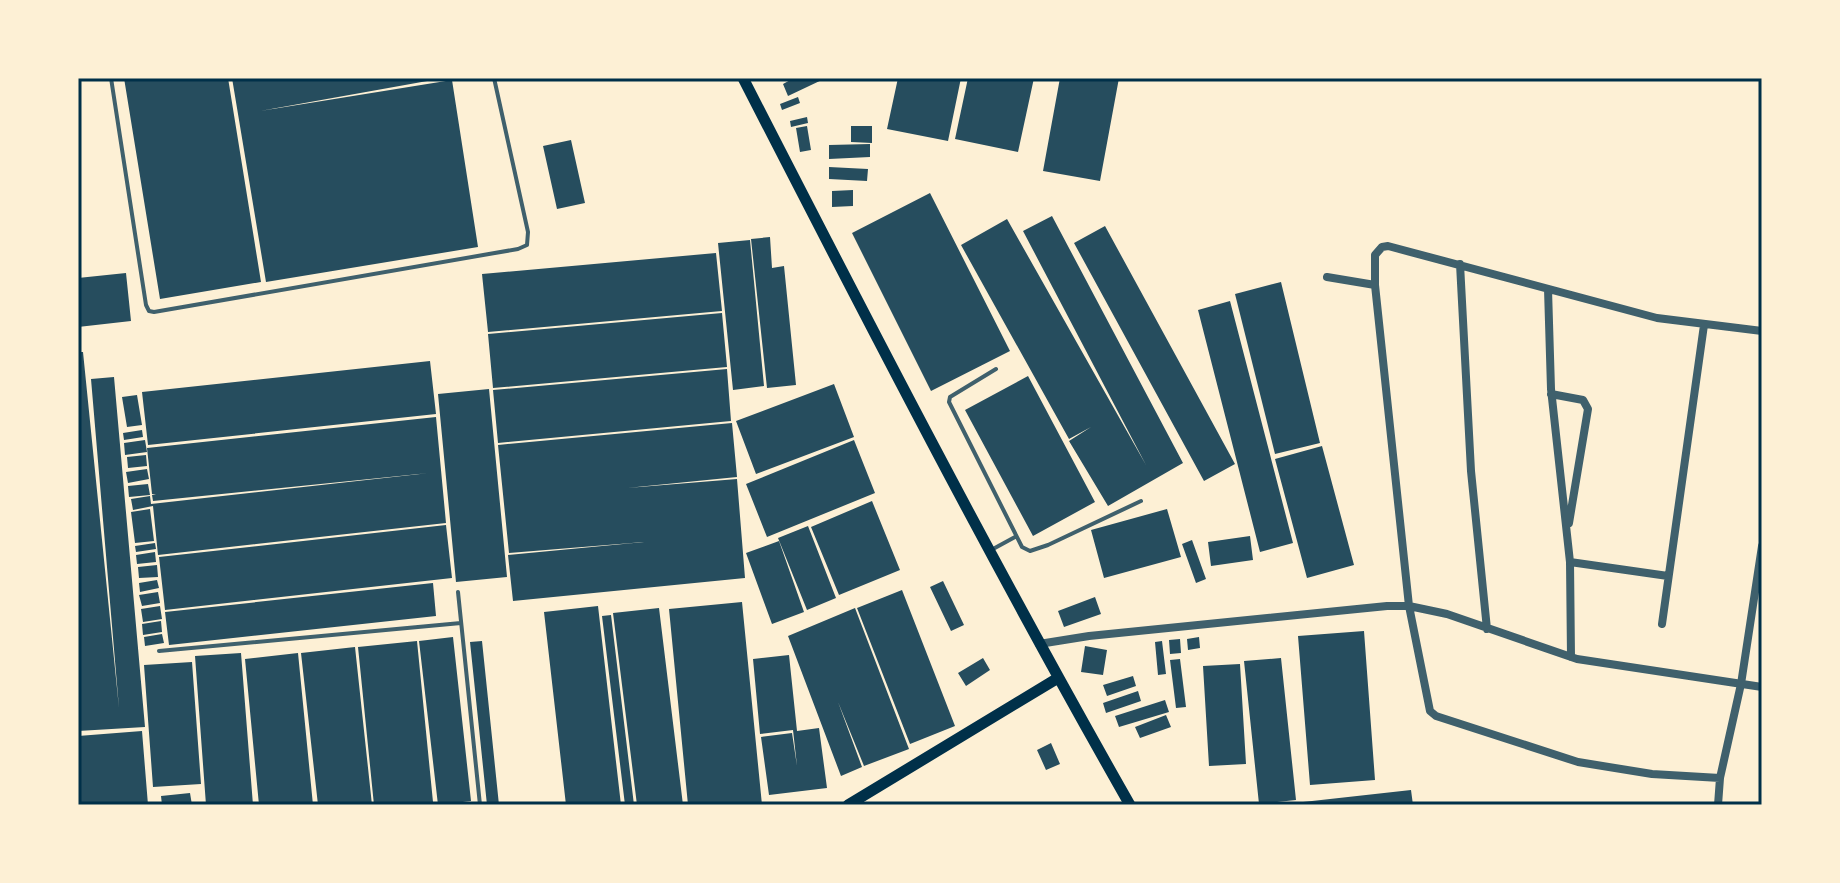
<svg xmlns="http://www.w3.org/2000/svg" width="1840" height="883" viewBox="0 0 1840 883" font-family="'Archivo Narrow',sans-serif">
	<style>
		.building { fill: #264d5e }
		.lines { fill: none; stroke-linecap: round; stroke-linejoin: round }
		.service { stroke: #3f606c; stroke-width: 4 }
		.minor { stroke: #3f606c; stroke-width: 8 }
		.secondary { stroke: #003049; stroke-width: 11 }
		.neatline { fill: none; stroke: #003049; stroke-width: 3 }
	</style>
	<rect width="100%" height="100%" fill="#fdf0d5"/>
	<path class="building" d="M 124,78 L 228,78 L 261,282 L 160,299 Z
		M 232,78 L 444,78 L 260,111 L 452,80 L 478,247 L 266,282 Z
		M 794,78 L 826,78 L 788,96 L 783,84 Z
		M 898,78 L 961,78 L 948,141 L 887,129 Z
		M 968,78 L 1034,78 L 1018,152 L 955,139 Z
		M 1060,78 L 1119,78 L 1100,181 L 1043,171 Z
		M 798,97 L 800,103 L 782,110 L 780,104 Z
		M 807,117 L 808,123 L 791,127 L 790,121 Z
		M 807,126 L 811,150 L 800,152 L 796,128 Z
		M 851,126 L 872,126 L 872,143 L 851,142 Z
		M 571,140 L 585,203 L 557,209 L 543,146 Z
		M 870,144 L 870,157 L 829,159 L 829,145 Z
		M 829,167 L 868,169 L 867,181 L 829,179 Z
		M 853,190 L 853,206 L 832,207 L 832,191 Z
		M 930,193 L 1010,351 L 931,391 L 852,233 Z
		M 1052,216 L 1183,463 L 1108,506 L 1069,441 L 1091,427 L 1069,439 L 961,245 L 1007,219 L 1146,465 L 1023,231 Z
		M 1105,226 L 1235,464 L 1204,481 L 1074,243 Z
		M 770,237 L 772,268 L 784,266 L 796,385 L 767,388 L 751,239 Z
		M 750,240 L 764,386 L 733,390 L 718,243 Z
		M 716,253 L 722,311 L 488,332 L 482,274 Z
		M 126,273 L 131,321 L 78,327 L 78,278 Z
		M 1281,282 L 1320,443 L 1275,454 L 1235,294 Z
		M 1230,301 L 1293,543 L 1260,552 L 1198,310 Z
		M 722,313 L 727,367 L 493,388 L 488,334 Z
		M 78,352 L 83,352 L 119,708 L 91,379 L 114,377 L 145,727 L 78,731 Z
		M 430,361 L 436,414 L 148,445 L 142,392 Z
		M 727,369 L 731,421 L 498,443 L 493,390 Z
		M 1028,376 L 1095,502 L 1033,536 L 965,410 Z
		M 834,384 L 854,437 L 756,474 L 736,421 Z
		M 489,389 L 507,577 L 456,582 L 438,394 Z
		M 137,395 L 142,425 L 127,427 L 122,397 Z
		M 436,417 L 446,523 L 158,555 L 153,506 L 133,510 L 131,499 L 150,496 L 151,504 L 429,473 L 153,501 L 152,495 L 156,495 L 152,494 L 147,448 Z
		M 732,423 L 737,477 L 627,488 L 737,479 L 745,578 L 513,601 L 508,555 L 644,542 L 509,553 L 498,445 Z
		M 142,430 L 143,437 L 124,440 L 123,433 Z
		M 145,440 L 147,452 L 125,455 L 124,443 Z
		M 854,440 L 875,493 L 767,537 L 746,484 Z
		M 1322,446 L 1354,565 L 1307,578 L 1275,459 Z
		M 146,455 L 147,466 L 128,468 L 127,457 Z
		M 147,469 L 149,479 L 128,483 L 126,472 Z
		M 148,484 L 150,495 L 129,497 L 128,486 Z
		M 872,501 L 900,570 L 839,595 L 811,527 Z
		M 150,509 L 154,541 L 135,543 L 131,512 Z
		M 1167,509 L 1181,557 L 1104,578 L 1091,530 Z
		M 446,525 L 452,578 L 165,610 L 159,557 Z
		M 808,526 L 836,598 L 807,610 L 778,538 Z
		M 1250,536 L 1253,560 L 1211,566 L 1208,542 Z
		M 1192,540 L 1206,579 L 1196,583 L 1182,544 Z
		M 779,541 L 804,612 L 772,624 L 746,553 Z
		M 155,543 L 156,549 L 136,552 L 135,546 Z
		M 155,552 L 156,562 L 137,564 L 136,555 Z
		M 157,565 L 158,577 L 139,578 L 138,567 Z
		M 157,580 L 159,588 L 140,592 L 139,583 Z
		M 943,581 L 964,625 L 951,631 L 930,587 Z
		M 433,583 L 436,616 L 169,645 L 165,612 Z
		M 902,590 L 955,726 L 910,744 L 857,608 Z
		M 158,592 L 160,603 L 142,606 L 139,595 Z
		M 1095,597 L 1101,614 L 1064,627 L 1058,611 Z
		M 742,602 L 762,805 L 688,805 L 669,609 Z
		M 160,606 L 162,619 L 143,622 L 141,609 Z
		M 598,606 L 621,805 L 566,805 L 544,612 Z
		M 659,608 L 683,805 L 637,805 L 613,613 Z
		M 855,608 L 909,749 L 864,766 L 838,702 L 862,767 L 841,776 L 788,636 Z
		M 611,615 L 634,805 L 625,805 L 602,616 Z
		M 161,621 L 162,632 L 143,635 L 142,624 Z
		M 1364,631 L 1375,780 L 1310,785 L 1298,636 Z
		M 162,634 L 164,643 L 145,646 L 144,637 Z
		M 453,637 L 471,801 L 438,805 L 419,641 Z
		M 1199,637 L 1200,648 L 1188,650 L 1187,639 Z
		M 1180,639 L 1181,653 L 1170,654 L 1169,640 Z
		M 417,641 L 433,802 L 374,805 L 358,647 Z
		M 482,641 L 499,805 L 487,805 L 470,642 Z
		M 1162,641 L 1166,674 L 1158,675 L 1155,642 Z
		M 1085,646 L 1107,650 L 1103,675 L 1081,672 Z
		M 355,647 L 372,805 L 318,805 L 301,653 Z
		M 241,653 L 253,805 L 206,805 L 195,656 Z
		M 298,653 L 313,805 L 259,805 L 245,659 Z
		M 789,655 L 797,731 L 819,728 L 827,788 L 769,795 L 761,737 L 792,733 L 797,766 L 793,730 L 760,734 L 753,659 Z
		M 983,658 L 990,670 L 966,686 L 958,673 Z
		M 1281,658 L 1296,800 L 1259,804 L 1244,661 Z
		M 1180,659 L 1186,707 L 1176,708 L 1170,660 Z
		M 192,662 L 201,784 L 153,787 L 144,665 Z
		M 1240,664 L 1246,764 L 1209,766 L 1203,666 Z
		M 1133,676 L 1136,686 L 1107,696 L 1103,685 Z
		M 1138,691 L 1141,701 L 1106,713 L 1103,703 Z
		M 1165,700 L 1169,712 L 1119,727 L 1115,716 Z
		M 1166,715 L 1171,727 L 1140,738 L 1135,727 Z
		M 142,731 L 148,805 L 78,805 L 78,736 Z
		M 1051,743 L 1060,764 L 1046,770 L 1037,750 Z
		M 1411,790 L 1413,805 L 1295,805 L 1294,803 Z
		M 190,793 L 192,805 L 162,805 L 161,796 Z"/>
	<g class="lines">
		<path class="service" d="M 111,78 L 146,305 L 149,311 L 154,312 L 518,249 L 527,245 L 528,232 L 494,78
			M 996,369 L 950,397 L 949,402 L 1022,547 L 1030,551 L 1048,545 L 1141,501
			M 993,549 L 1015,537
			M 458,592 L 480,805
			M 159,651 L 461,623"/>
		<path class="minor" d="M 1460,264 L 1471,471 L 1487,629
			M 1327,277 L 1375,285
			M 1548,289 L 1551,389 L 1570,562 L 1571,657
			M 1551,394 L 1583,400 L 1588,409 L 1569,523
			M 1570,562 L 1668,576
			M 1662,624 L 1704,325
			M 1039,644 L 1089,636 L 1387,606 L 1409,606 L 1447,614 L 1577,659 L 1762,687
			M 1720,778 L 1652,774 L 1578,762 L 1436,716 L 1430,711 L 1409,606 L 1375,285 L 1375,255 L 1382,247 L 1388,246 L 1657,318 L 1762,331
			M 1718,805 L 1720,778 L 1741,684 L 1762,546"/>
		<path class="secondary" d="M 743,78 C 868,322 994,566 1130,805
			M 848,805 L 1058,678"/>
	</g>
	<rect width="1840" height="883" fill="none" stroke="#fdf0d5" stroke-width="160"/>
	<rect x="80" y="80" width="1680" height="723" class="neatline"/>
</svg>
